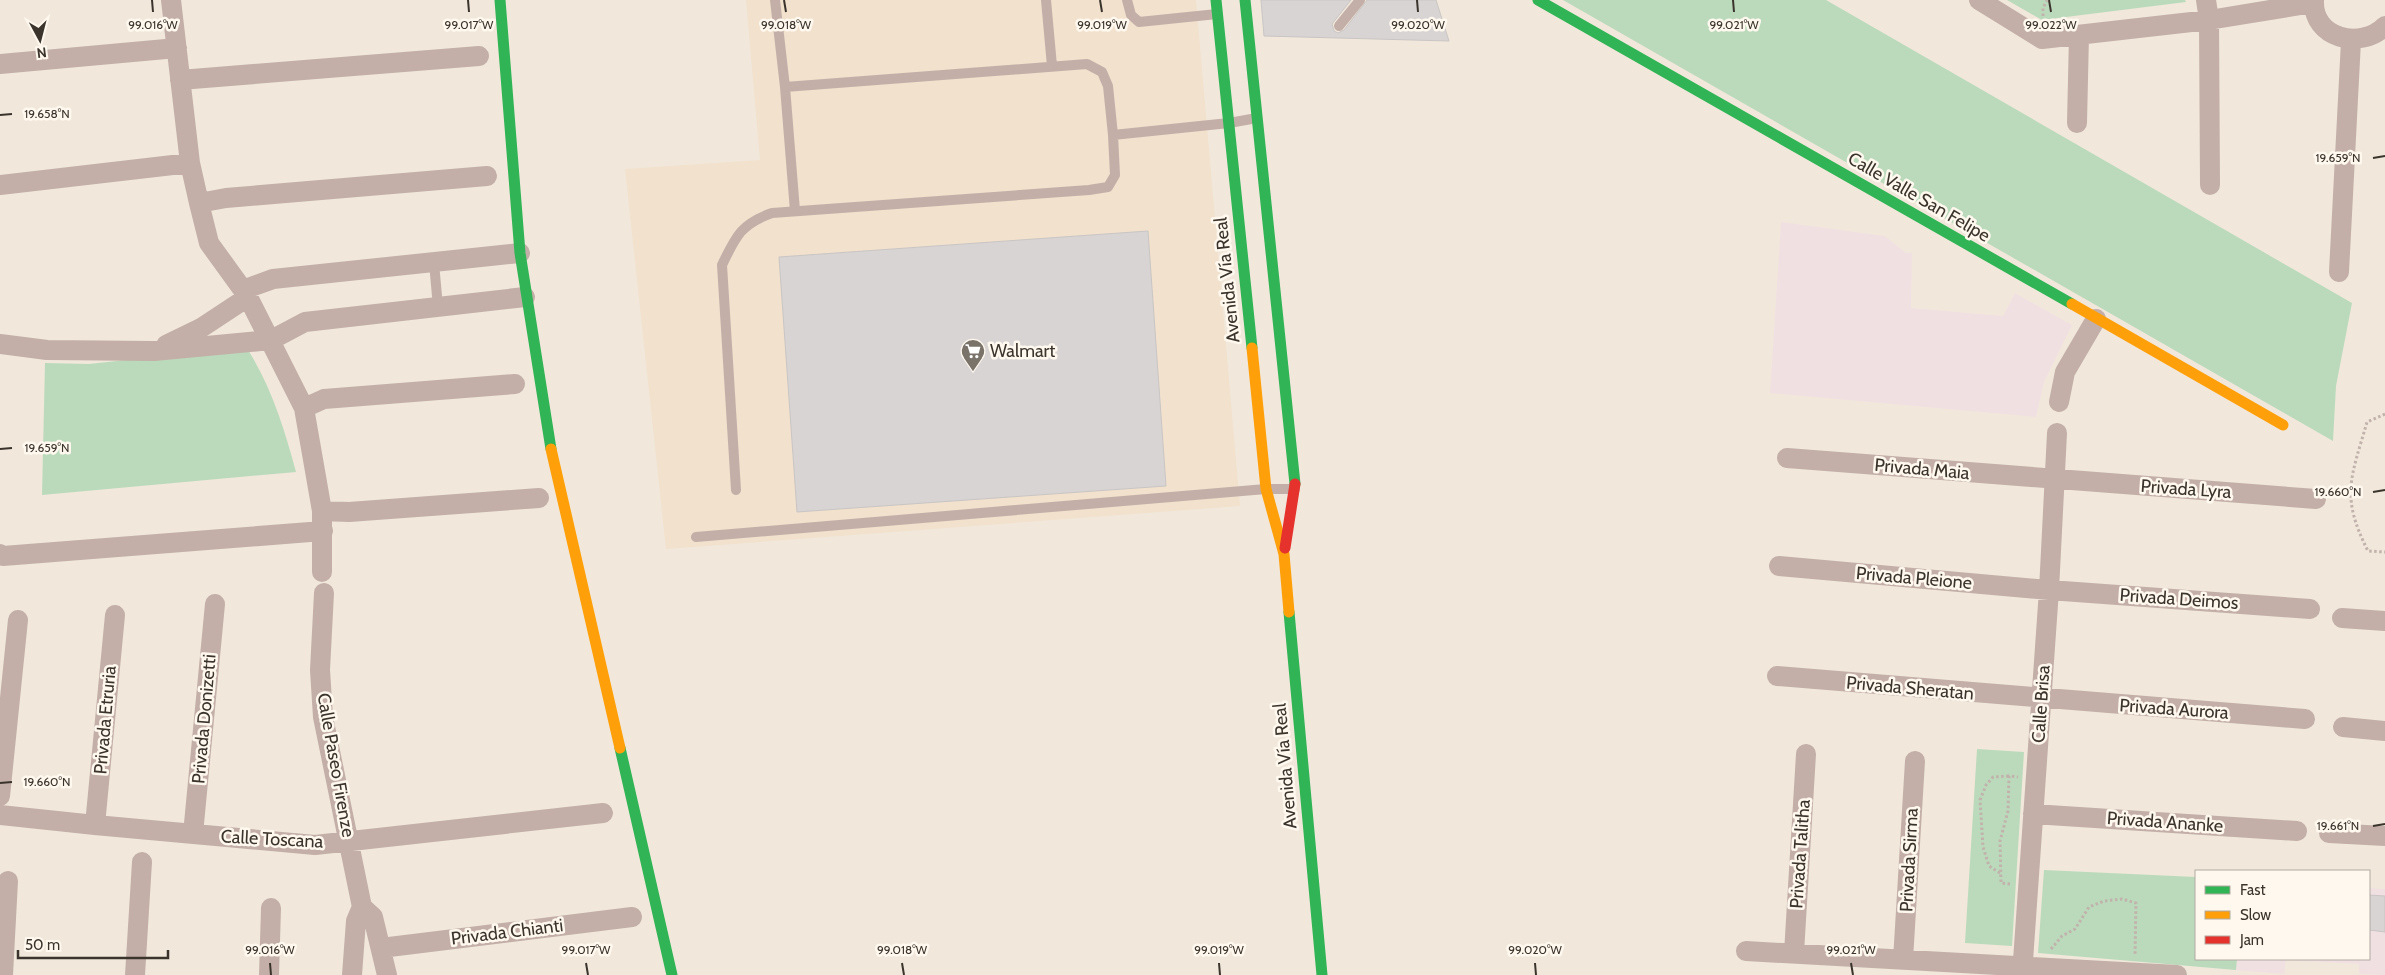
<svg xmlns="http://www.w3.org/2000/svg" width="2385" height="975" viewBox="0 0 2385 975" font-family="Cabin,sans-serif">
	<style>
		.built { fill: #f1e1cd }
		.education { fill: #f1e0e2 }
		.green { fill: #bbdabc }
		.building { fill: #d8d4d3; stroke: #c9c5c4 }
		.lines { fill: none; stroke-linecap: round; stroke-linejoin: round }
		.path { stroke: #c1b2ab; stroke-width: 3; stroke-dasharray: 2.5 2.5; stroke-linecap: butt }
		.lane { stroke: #c3afa8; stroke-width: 10 }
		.street { stroke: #c3afa8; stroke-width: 20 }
		.fast { stroke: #30b455; stroke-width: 11 }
		.slow { stroke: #ff9f0a; stroke-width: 11 }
		.jam { stroke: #e5322d; stroke-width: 11 }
		.ticks { fill: none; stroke: #3a342c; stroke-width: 2 }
		.labels { text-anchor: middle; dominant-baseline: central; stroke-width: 5; stroke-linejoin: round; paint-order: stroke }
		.street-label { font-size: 18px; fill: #3a342c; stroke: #fef8ef }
		.poi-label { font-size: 18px; fill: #3a342c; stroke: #fef8ef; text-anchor: start }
		.ticks-label { font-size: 12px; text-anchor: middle; fill: #3a342c; stroke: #fef8ef; stroke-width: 5; stroke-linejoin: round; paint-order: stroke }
	</style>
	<rect width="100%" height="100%" fill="#f1e8db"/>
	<path class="built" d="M 746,0 L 1196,0 L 1240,506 L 666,549 L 625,169 L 760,160 Z"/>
	<path class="education" d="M 1781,222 L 1885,236 L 1906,253 L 1912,253 L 1911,308 L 2003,316 L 2015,293 L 2072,325 L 2044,382 L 2036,417 L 1770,393 Z
		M 2369,888 L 2385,889 L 2385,975 L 2359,974 L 2359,964 L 2286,960 L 2284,974 L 2236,970 L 2237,959 L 2369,959 Z"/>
	<path class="green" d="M 1563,0 L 1826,0 L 2352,303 L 2336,386 L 2333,441 Z
		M 2007,0 L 2185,0 L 2186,2 L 2042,20 Z
		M 246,347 C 270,383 285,430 296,472 L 42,495 L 45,363 L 89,364 Z
		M 1977,749 L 2024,752 L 2012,946 L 1965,943 Z
		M 2044,870 L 2196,877 L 2196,959 L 2237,959 L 2236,970 L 2038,953 Z"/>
	<path class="building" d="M 1261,0 L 1351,0 L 1332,24 L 1334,31 L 1338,33 L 1344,30 L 1367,0 L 1436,0 L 1449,41 L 1264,36 Z
		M 1148,231 L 1166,486 L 797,512 L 779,257 Z
		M 2369,895 L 2385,896 L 2385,932 L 2369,930 Z"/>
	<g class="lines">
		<path class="path" d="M 2043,16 L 2043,8 L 2047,0
			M 2385,414 L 2367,422 C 2351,478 2340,496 2368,551 L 2385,552
			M 2000,873 L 1989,866 L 1983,847 L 1980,800 L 1986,785 L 1993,777 L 2009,776
			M 2010,884 L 2001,883 L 2000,841 L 2008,811 L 2009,776 L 2018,777
			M 2051,949 L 2062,936 L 2075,929 L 2089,907 L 2104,901 L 2122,899 L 2136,903 L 2135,955"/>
		<path class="lane" d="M 775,0 L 785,87 L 1087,64 L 1102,72 L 1108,86 L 1113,135 L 1229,123 L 1257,118
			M 1046,0 L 1052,66
			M 1127,0 L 1131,15 L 1139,22 L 1217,14
			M 1339,26 L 1360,0
			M 785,87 L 795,211
			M 434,263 L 438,307
			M 736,490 L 722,265 C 736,236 741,224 772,213 L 1089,190 L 1108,187 L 1115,175 L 1113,135
			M 696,537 L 1266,489 L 1295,489"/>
		<path class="street" d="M 171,0 L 190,163 L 199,203 L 209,243 L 248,297 L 304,408 L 322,511 L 322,572
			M 1979,0 L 2042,39 L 2209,20 L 2313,3
			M 2206,0 L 2209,20 L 2210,185
			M 2314,0 C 2312,39 2361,50 2385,26
			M 0,64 L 177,48
			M 180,80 L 479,56
			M 2077,123 L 2079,35
			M 0,185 L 190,163
			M 199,203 L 226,198 L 487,176
			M 2339,272 L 2351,41
			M 243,290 L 273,279 L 520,253
			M 0,344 L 47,350 L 154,351 L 271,340 L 305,322 L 525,297
			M 166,345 L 201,328 L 248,297
			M 2059,402 L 2065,372 L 2096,319
			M 304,408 L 324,399 L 515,384
			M 1787,458 L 2316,499
			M 322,511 L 349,512 L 539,498
			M 0,554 L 3,556 L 323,531
			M 1779,566 L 2049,590 L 2310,609
			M 324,593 L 320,670 L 323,717 L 362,907 L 356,921 L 352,975
			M 2342,618 L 2385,621
			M 1777,676 L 2305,719
			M 2343,727 L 2385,731
			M 0,796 L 18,620
			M 2033,814 L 2297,831
			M 0,815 L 95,825 L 315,845 L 603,813
			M 95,825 L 115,615
			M 2329,833 L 2385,836
			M 193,834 L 215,604
			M 362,907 L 373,917 L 387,975
			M 381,948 L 632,917
			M 1746,951 L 2177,975
			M 1794,953 L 1806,754
			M 1903,960 L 1915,761
			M 3,975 L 8,881
			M 135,975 L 142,862
			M 269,975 L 271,908
			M 2022,975 L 2049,590 L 2057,433"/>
		<path class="fast" d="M 500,0 L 520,253 L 551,449
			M 1216,0 L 1252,348
			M 1245,0 L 1295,484
			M 1538,0 L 2072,304
			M 1289,612 L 1322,975
			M 620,748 L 672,975"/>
		<path class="slow" d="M 2072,304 L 2283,425
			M 1252,348 L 1266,489 L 1284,554 L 1289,612
			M 551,449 L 620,748"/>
		<path class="jam" d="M 1285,548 L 1295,484"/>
	</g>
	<path class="ticks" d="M 152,0 L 153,12M 468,0 L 469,12M 784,0 L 786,12M 1100,0 L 1102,12M 1417,0 L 1418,12M 1733,0 L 1734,12M 2049,0 L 2051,12M 0,115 L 12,114M 2373,158 L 2385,156M 0,449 L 12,448M 2373,492 L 2385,490M 0,783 L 12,782M 2373,826 L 2385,824M 270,963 L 271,975M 586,963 L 588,975M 902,963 L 904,975M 1219,963 L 1220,975M 1535,963 L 1536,975M 1851,963 L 1853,975"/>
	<defs>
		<g id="supermarket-pin" transform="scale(1.25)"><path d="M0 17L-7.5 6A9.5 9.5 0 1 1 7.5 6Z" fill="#7a7369" stroke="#fef8ef"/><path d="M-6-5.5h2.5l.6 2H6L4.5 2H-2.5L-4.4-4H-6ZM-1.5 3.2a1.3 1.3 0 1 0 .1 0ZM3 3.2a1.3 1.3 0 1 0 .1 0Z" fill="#fff"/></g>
	</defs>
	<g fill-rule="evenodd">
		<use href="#supermarket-pin" x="973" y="351"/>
	</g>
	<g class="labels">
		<g class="street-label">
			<text transform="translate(1919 197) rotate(30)">Calle Valle San Felipe</text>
			<text transform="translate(1227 280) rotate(-96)">Avenida Vía Real</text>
			<text transform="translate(1922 469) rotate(5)">Privada Maia</text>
			<text transform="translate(2186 489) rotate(4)">Privada Lyra</text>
			<text transform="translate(1914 578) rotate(5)">Privada Pleione</text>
			<text transform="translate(2179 599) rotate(4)">Privada Deimos</text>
			<text transform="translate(1910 688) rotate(5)">Privada Sheratan</text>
			<text transform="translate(2041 704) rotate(-86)">Calle Brisa</text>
			<text transform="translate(2174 709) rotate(4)">Privada Aurora</text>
			<text transform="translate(204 719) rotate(-85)">Privada Donizetti</text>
			<text transform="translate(105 720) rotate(-85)">Privada Etruria</text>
			<text transform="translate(336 765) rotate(80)">Calle Paseo Firenze</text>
			<text transform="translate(1285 766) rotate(-95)">Avenida Vía Real</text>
			<text transform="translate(2165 822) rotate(4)">Privada Ananke</text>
			<text transform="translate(272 839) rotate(3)">Calle Toscana</text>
			<text transform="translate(1800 854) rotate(-86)">Privada Talitha</text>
			<text transform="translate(1909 860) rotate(-87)">Privada Sirma</text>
			<text transform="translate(507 932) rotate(-7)">Privada Chianti</text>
		</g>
		<g class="poi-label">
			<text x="990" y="351">Walmart</text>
		</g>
	</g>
	<g class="ticks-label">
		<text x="153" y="29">99.016°W</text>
		<text x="469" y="29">99.017°W</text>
		<text x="786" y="29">99.018°W</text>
		<text x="1102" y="29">99.019°W</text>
		<text x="1418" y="29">99.020°W</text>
		<text x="1734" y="29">99.021°W</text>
		<text x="2051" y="29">99.022°W</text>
		<text x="47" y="118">19.658°N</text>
		<text x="2338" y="162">19.659°N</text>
		<text x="47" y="452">19.659°N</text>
		<text x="2338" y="496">19.660°N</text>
		<text x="47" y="786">19.660°N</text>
		<text x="2338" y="830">19.661°N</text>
		<text x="270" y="954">99.016°W</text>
		<text x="586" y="954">99.017°W</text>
		<text x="902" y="954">99.018°W</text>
		<text x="1219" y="954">99.019°W</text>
		<text x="1535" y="954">99.020°W</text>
		<text x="1851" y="954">99.021°W</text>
	</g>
	<rect x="2195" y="870" width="175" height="90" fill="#fef8ef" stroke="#b0aaa1"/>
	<rect x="2205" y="886" width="25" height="8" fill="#30b455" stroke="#b0aaa1"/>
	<text x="2240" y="895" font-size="15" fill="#3a342c">Fast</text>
	<rect x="2205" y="911" width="25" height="8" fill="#ff9f0a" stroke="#b0aaa1"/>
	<text x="2240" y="920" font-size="15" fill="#3a342c">Slow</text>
	<rect x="2205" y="936" width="25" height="8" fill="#e5322d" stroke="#b0aaa1"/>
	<text x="2240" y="945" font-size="15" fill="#3a342c">Jam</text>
	<g transform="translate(40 40) rotate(173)" stroke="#fef8ef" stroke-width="4" paint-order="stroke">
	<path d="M0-4L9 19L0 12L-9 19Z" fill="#3a342c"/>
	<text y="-8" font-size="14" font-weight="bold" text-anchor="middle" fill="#3a342c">N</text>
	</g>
	<path d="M18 950v8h150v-8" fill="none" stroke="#3a342c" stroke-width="2.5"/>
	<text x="25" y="950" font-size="15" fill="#3a342c" stroke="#fef8ef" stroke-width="4" paint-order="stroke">50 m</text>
</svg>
